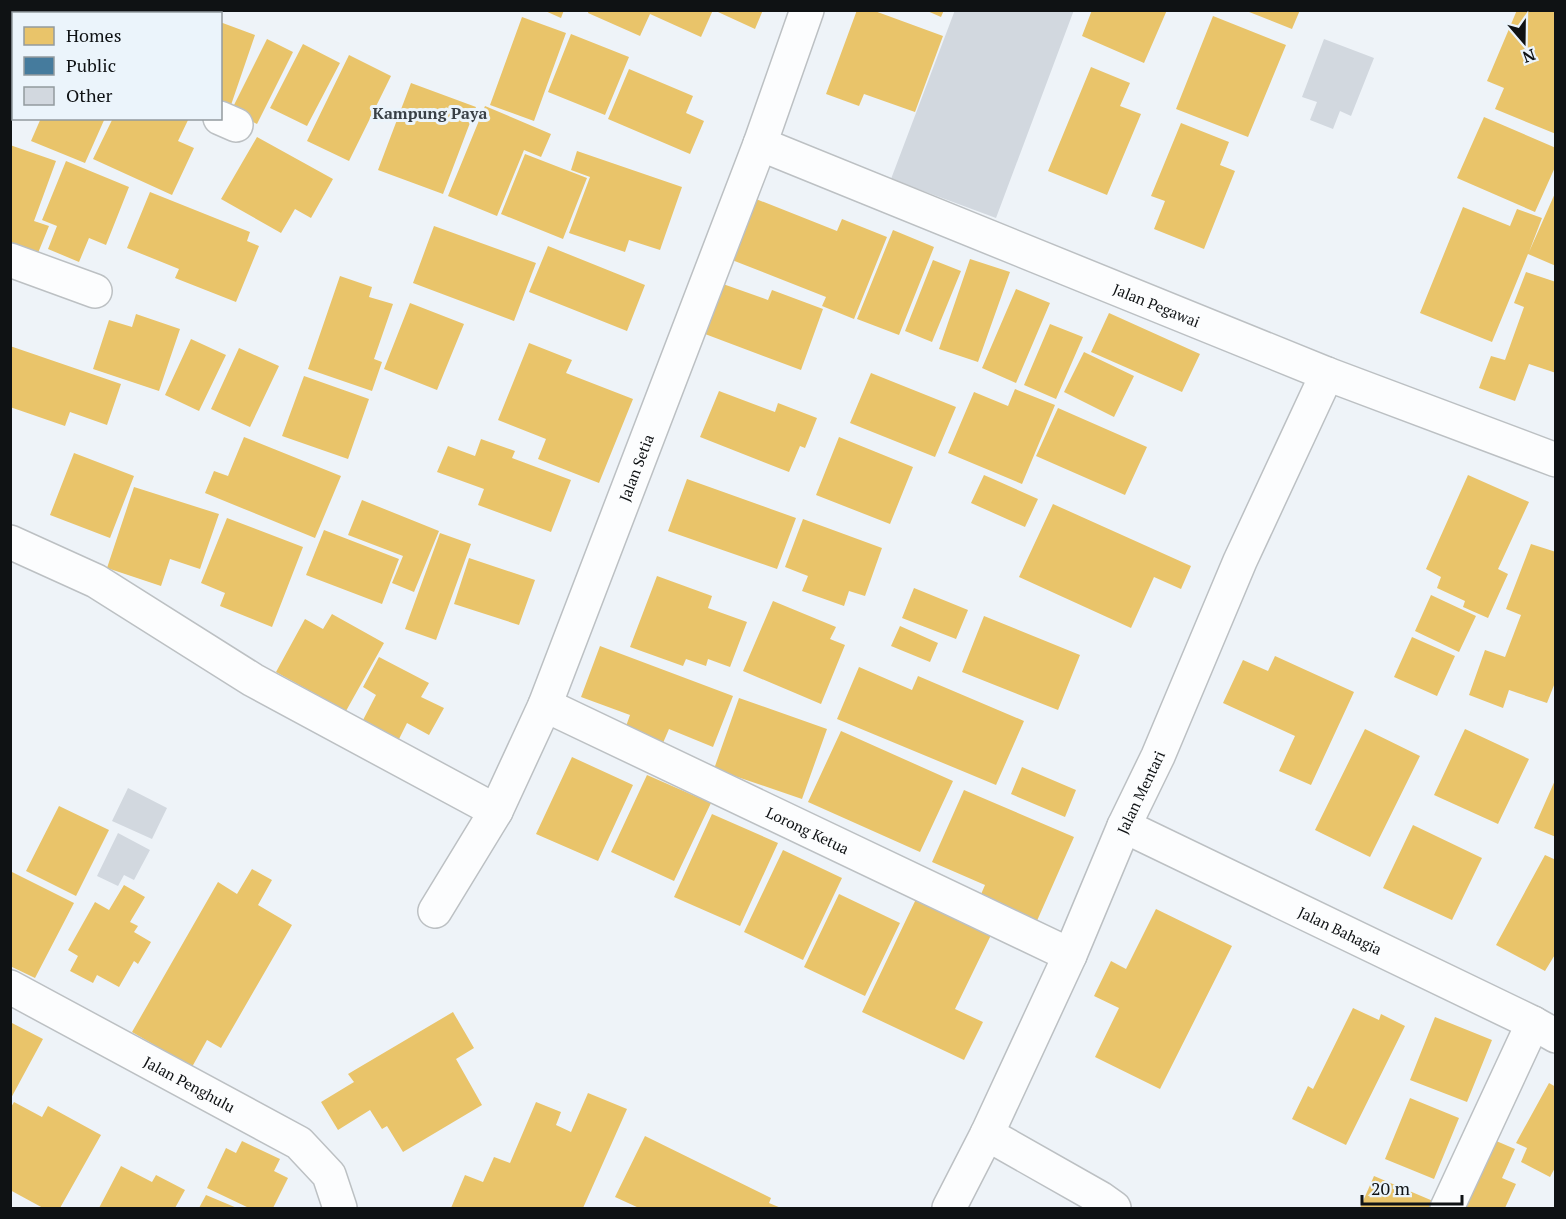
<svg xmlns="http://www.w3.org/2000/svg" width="1566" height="1219" viewBox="0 0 1566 1219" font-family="'PT Serif',serif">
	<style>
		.homes { fill: #e9c46a }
		.public { fill: #457b9d }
		.building { fill: #d2d8df }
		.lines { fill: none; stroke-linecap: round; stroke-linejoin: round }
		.minor-casing { stroke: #bcc0c3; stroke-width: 36 }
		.minor { stroke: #fcfdfe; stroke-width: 33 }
		.labels { text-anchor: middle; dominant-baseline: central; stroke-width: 6; stroke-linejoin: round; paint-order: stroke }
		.street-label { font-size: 15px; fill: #0f1214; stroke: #ebf4fb }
		.neighbourhood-label { font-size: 16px; font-weight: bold; fill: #394046; stroke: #ebf4fb }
	</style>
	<rect width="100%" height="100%" fill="#eef3f8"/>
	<path class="homes" d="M 136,10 L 202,10 L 201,14 L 135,14 Z
		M 543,10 L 564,10 L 561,18 Z
		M 589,10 L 713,10 L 701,37 L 650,14 L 640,36 L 588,13 Z
		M 719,10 L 763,10 L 755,29 L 718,12 Z
		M 857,10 L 872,10 L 943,36 L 915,112 L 864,94 L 859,106 L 826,94 Z
		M 925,10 L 944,10 L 941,17 Z
		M 1092,10 L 1167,10 L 1144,63 L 1082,36 Z
		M 1244,10 L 1300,10 L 1292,29 Z
		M 1517,10 L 1556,10 L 1556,134 L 1495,109 L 1504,88 L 1487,81 Z
		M 1213,16 L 1286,45 L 1248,137 L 1176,109 Z
		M 522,17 L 566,33 L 534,121 L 490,105 Z
		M 220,22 L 255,35 L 231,105 L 220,102 Z
		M 571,34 L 629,57 L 605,115 L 548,92 Z
		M 267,39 L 293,52 L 257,124 L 231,111 Z
		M 303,44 L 340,63 L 307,126 L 270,108 Z
		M 349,55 L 391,76 L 349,161 L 307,141 Z
		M 1091,67 L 1130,83 L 1120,106 L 1141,114 L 1107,195 L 1048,171 Z
		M 629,69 L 693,96 L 686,113 L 704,121 L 690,154 L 608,119 Z
		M 411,83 L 476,107 L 443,194 L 378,170 Z
		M 485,106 L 551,134 L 541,157 L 524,150 L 497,216 L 448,196 Z
		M 1484,117 L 1556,148 L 1556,165 L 1535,212 L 1457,178 Z
		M 41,118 L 105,118 L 85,163 L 31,141 Z
		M 113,118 L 189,118 L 178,141 L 194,148 L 172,195 L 93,159 Z
		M 1181,123 L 1229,142 L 1220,165 L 1235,171 L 1204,249 L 1154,229 L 1165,201 L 1151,196 Z
		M 257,137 L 333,179 L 311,218 L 295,209 L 281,233 L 221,199 Z
		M 10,145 L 56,161 L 34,221 L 49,226 L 38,253 L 10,243 Z
		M 577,151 L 682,187 L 660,250 L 629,240 L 625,252 L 569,233 L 590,177 L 571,170 Z
		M 525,154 L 587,178 L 563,239 L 501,214 Z
		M 66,161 L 129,187 L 106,245 L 89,238 L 79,262 L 48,249 L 57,226 L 42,220 Z
		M 1556,191 L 1556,266 L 1528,254 L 1492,342 L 1420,313 L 1463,207 L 1510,226 L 1517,209 L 1542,218 L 1529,252 Z
		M 150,192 L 250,232 L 247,241 L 259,246 L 236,302 L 175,278 L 179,269 L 127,248 Z
		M 756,199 L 837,231 L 842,219 L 887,237 L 854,319 L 822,306 L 826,297 L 732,260 Z
		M 434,226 L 536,263 L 514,321 L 413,283 Z
		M 893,230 L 934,247 L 899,335 L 857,319 Z
		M 548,246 L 645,285 L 627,331 L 529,292 Z
		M 970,259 L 1010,272 L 978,362 L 939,349 Z
		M 933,260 L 961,271 L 932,342 L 905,331 Z
		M 1526,272 L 1556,282 L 1556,373 L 1529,364 L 1515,401 L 1479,388 L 1491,356 L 1505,360 L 1524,307 L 1514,303 Z
		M 340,276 L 372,287 L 369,297 L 393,304 L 374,359 L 382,362 L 372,391 L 308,369 Z
		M 723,284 L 768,300 L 772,290 L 823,309 L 801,370 L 705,334 Z
		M 1016,289 L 1050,303 L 1016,383 L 982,368 Z
		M 410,303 L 464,324 L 437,390 L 384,369 Z
		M 1109,313 L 1200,354 L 1182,392 L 1091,352 Z
		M 136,314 L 180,329 L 159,391 L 93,369 L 109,320 L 132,327 Z
		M 1050,324 L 1083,337 L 1056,399 L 1024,385 Z
		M 191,339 L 226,355 L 199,411 L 165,395 Z
		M 529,343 L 572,360 L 566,373 L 633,399 L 599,483 L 538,459 L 546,439 L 498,420 Z
		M 10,346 L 121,384 L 107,425 L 70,412 L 65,426 L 10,407 Z
		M 239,348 L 279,366 L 250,427 L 211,409 Z
		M 1084,352 L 1134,376 L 1114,417 L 1064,392 Z
		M 871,373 L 956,407 L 935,457 L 850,423 Z
		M 304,376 L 369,399 L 348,459 L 282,436 Z
		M 1015,389 L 1055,405 L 1022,484 L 948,453 L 974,392 L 1008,406 Z
		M 719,391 L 775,412 L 778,403 L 817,418 L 805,448 L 800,446 L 789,472 L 700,437 Z
		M 1058,408 L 1147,447 L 1125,495 L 1036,456 Z
		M 244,437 L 341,476 L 315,538 L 205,493 L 214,471 L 228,476 Z
		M 839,437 L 913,467 L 890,524 L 816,495 Z
		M 481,439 L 515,451 L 512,458 L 571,480 L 551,532 L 478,505 L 484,489 L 437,472 L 448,446 L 475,456 Z
		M 74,453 L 134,476 L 110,538 L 50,515 Z
		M 984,475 L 1038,499 L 1025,527 L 971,503 Z
		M 1468,475 L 1529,502 L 1498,569 L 1508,574 L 1488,618 L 1463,607 L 1465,601 L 1437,588 L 1441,577 L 1426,569 Z
		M 687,479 L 796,518 L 777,569 L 668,531 Z
		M 134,487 L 219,514 L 200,569 L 170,559 L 161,586 L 107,568 Z
		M 362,500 L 439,531 L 414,592 L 392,583 L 403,556 L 348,535 Z
		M 1053,504 L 1191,566 L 1181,589 L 1154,577 L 1131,628 L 1019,577 Z
		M 227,518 L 303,547 L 272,627 L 220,606 L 225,593 L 201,583 Z
		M 803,519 L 882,548 L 865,596 L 849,591 L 844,606 L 802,591 L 808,576 L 785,567 Z
		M 324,530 L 399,559 L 382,604 L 306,575 Z
		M 440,533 L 471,544 L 436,640 L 405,629 Z
		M 1531,544 L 1556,552 L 1556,680 L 1547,703 L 1509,690 L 1503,708 L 1469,695 L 1485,650 L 1505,657 L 1521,615 L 1506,609 Z
		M 469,558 L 535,580 L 519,625 L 454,604 Z
		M 657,576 L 712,596 L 708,608 L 747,622 L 730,667 L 708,659 L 706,666 L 686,659 L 683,666 L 630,647 Z
		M 914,588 L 968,610 L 956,639 L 902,618 Z
		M 1431,595 L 1476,616 L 1459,652 L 1415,631 Z
		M 773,601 L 836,627 L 830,639 L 845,645 L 821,704 L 743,671 Z
		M 332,614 L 384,643 L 346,711 L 276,672 L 305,619 L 323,629 Z
		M 984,616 L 1080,655 L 1058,710 L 962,672 Z
		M 900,626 L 938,643 L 930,662 L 891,646 Z
		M 1412,637 L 1455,656 L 1437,696 L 1394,677 Z
		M 600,646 L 733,696 L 713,747 L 669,729 L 663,743 L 625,729 L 630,715 L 581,697 Z
		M 1275,656 L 1354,692 L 1311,785 L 1279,771 L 1295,736 L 1223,703 L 1243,660 L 1268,671 Z
		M 379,657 L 429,683 L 421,697 L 444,708 L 429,735 L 407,723 L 399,739 L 363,720 L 376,695 L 363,687 Z
		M 859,667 L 912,690 L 918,676 L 1024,721 L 996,785 L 837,719 Z
		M 739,698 L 827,729 L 802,799 L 714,769 Z
		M 1365,729 L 1420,756 L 1370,857 L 1315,830 Z
		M 1465,729 L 1529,759 L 1498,824 L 1434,795 Z
		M 841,731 L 953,781 L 920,852 L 808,802 Z
		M 572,757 L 633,785 L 598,861 L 536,834 Z
		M 1022,767 L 1076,790 L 1065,817 L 1011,794 Z
		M 647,775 L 711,803 L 674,881 L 611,852 Z
		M 1556,778 L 1556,837 L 1534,828 Z
		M 964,790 L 1074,837 L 1036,923 L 979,899 L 985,885 L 932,862 Z
		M 59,806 L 109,830 L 76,896 L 26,871 Z
		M 712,814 L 778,843 L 740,926 L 674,897 Z
		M 1413,825 L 1482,858 L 1452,920 L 1383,888 Z
		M 783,850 L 842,878 L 803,960 L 744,932 Z
		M 1545,855 L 1556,860 L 1556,953 L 1545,971 L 1496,945 Z
		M 252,869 L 272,880 L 258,905 L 292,925 L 221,1048 L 207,1040 L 192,1067 L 132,1032 L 218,882 L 237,894 Z
		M 10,871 L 74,903 L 35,978 L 10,966 Z
		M 124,885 L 145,897 L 130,922 L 138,926 L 134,932 L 151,942 L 138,964 L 134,961 L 119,987 L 97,975 L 93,983 L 70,971 L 78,956 L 68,950 L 95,902 L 109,910 Z
		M 839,894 L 900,923 L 865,996 L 804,967 Z
		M 917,897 L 992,933 L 955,1009 L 983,1022 L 964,1060 L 862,1012 Z
		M 1156,909 L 1232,946 L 1160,1089 L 1095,1057 L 1119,1008 L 1094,996 L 1111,961 L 1126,969 Z
		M 1353,1008 L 1379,1020 L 1381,1014 L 1405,1026 L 1346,1145 L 1292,1119 L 1308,1086 L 1313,1089 Z
		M 453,1012 L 474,1048 L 456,1059 L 482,1105 L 403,1152 L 387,1126 L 382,1129 L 370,1110 L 338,1130 L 321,1102 L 354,1082 L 348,1074 Z
		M 1435,1017 L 1492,1040 L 1467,1102 L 1410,1080 Z
		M 10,1022 L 43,1039 L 10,1100 Z
		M 1549,1083 L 1556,1087 L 1556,1166 L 1550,1177 L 1521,1162 L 1527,1148 L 1516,1143 Z
		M 588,1093 L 627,1109 L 583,1208 L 451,1208 L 465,1175 L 483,1182 L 494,1157 L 510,1163 L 536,1102 L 561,1112 L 556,1125 L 571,1132 Z
		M 1410,1098 L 1459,1118 L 1434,1179 L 1385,1159 Z
		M 14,1102 L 42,1117 L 48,1106 L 101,1135 L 60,1208 L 43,1208 L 10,1190 L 10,1109 Z
		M 645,1136 L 771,1198 L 769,1203 L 781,1208 L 639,1208 L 615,1197 Z
		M 1487,1137 L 1515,1149 L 1502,1178 L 1516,1184 L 1505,1208 L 1456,1208 Z
		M 242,1141 L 280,1159 L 274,1171 L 288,1178 L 273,1208 L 249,1208 L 207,1188 L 226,1148 L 236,1153 Z
		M 121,1166 L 152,1182 L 156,1175 L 185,1190 L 175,1208 L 99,1208 Z
		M 1374,1176 L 1433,1201 L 1430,1208 L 1360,1208 Z
		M 206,1195 L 237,1208 L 199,1208 Z"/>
	<path class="public" d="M 23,10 L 123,10 L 123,13 L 23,14 Z"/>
	<path class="building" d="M 955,10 L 1074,10 L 996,218 L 891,179 Z
		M 1324,39 L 1374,58 L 1351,116 L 1340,111 L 1333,129 L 1310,120 L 1317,102 L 1302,97 Z
		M 128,788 L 167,808 L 152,839 L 112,821 Z
		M 118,833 L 150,850 L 134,880 L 124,875 L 118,886 L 97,876 Z"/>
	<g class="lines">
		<g class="minor-casing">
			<g id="minor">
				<path d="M 10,27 L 14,28"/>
				<path d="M 10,71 L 14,69"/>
				<path d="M 220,118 L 236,125"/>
				<path id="s1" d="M 760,144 L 1327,374 L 1556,460"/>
				<path d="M 10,260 L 95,291"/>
				<path d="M 10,542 L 96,581 L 253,680 L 496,811"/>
				<path id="s2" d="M 545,705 L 1070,955"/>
				<path id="s3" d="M 1124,826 L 1533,1023 L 1556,1036"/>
				<path id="s4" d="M 435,911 L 496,811 L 545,705 L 760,144 L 807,10"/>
				<path id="s5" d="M 10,987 L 299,1143 L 329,1175 L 340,1208"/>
				<path d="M 987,1134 L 1100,1198 L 1114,1208"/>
				<path id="s6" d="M 949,1208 L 987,1134 L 1070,955 L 1124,826 L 1158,756 L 1240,561 L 1327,374"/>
				<path d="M 1447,1208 L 1533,1023"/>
			</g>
		</g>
		<use href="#minor" class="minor"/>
	</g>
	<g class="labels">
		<g class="street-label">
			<text stroke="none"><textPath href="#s1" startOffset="428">Jalan Pegawai</textPath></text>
			<text stroke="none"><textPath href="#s4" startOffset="488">Jalan Setia</textPath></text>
			<text stroke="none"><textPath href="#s6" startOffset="458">Jalan Mentari</textPath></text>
			<text stroke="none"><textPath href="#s2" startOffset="291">Lorong Ketua</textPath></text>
			<text stroke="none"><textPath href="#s3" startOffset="240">Jalan Bahagia</textPath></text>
			<text stroke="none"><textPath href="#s5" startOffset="204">Jalan Penghulu</textPath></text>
		</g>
		<g class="neighbourhood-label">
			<text x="430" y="113">Kampung Paya</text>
		</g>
	</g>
	<rect width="1566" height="1219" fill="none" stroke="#0f1214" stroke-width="24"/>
	<rect x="12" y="12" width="210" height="108" fill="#ebf4fb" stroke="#939a9f" stroke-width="1.5"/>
	<rect x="24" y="27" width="30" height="18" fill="#e9c46a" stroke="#939a9f" stroke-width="1.5"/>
	<text x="66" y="42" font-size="18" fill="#0f1214">Homes</text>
	<rect x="24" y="57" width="30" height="18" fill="#457b9d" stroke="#939a9f" stroke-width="1.5"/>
	<text x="66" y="72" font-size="18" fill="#0f1214">Public</text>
	<rect x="24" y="87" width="30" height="18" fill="#d2d8df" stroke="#939a9f" stroke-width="1.5"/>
	<text x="66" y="102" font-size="18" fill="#0f1214">Other</text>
	<g transform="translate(1524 42) rotate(160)" stroke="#ebf4fb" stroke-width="4.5" paint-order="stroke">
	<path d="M0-4.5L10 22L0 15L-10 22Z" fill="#0f1214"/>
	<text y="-9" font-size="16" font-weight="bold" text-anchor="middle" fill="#0f1214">N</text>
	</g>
	<path d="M1362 1195v9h100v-9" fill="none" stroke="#0f1214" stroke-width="3"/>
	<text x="1371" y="1195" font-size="18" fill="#0f1214" stroke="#ebf4fb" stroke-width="4.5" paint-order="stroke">20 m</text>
</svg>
